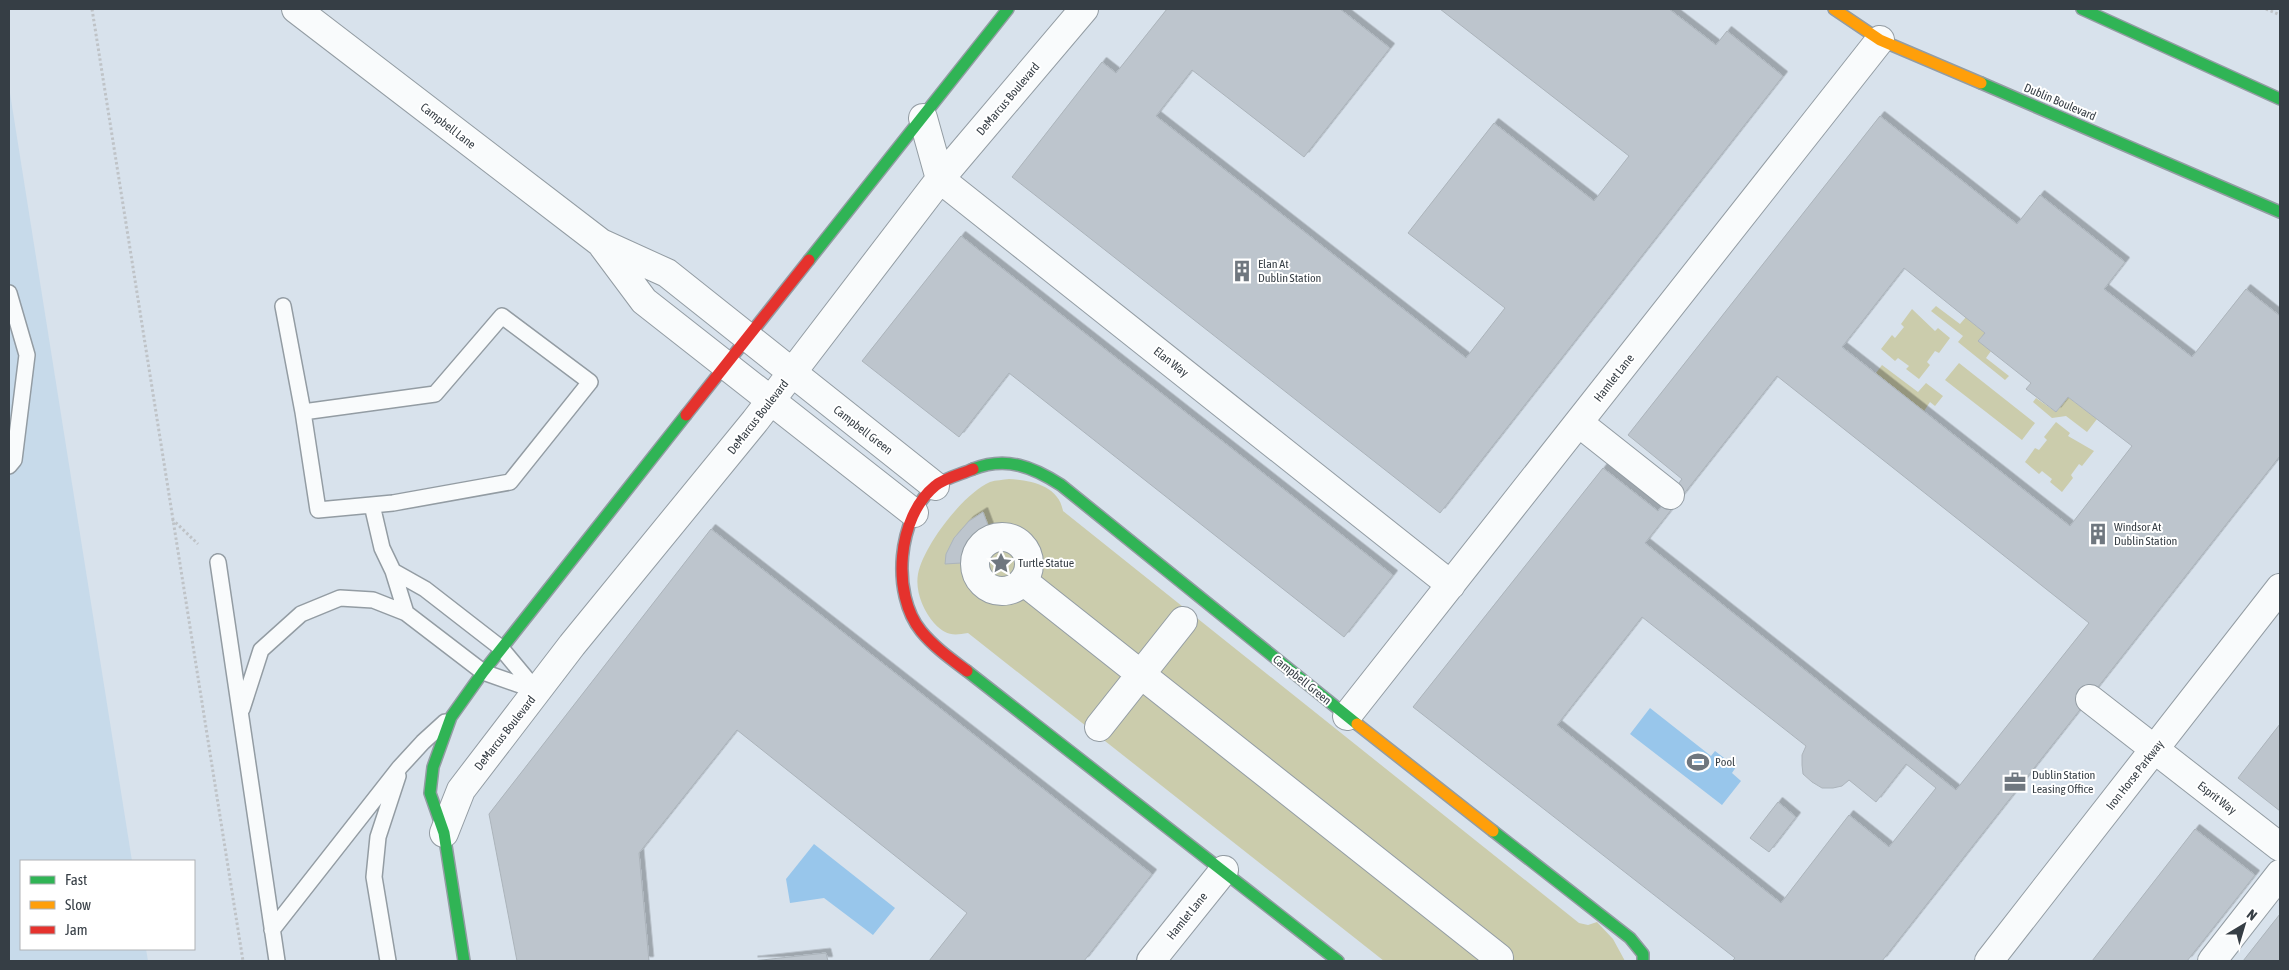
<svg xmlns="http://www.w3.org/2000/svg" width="2289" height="970" viewBox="0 0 2289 970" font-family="'Asap Condensed',sans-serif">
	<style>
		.built { fill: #c7daea }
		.green { fill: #cbccac }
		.water { fill: #98c6eb }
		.building { fill: #bdc5cd; stroke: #acb4bb; fill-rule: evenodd; filter: url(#shadow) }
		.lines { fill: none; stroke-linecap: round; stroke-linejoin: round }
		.lane-casing { stroke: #939ca3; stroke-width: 18 }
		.street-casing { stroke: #939ca3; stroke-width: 30 }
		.fast-casing { stroke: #939ca3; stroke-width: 14 }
		.slow-casing { stroke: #939ca3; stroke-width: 14 }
		.jam-casing { stroke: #939ca3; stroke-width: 14 }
		.path { stroke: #bfc3c7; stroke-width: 3; stroke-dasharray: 2.5 2.5; stroke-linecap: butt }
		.lane { stroke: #f9fbfc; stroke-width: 15 }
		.street { stroke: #f9fbfc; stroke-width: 28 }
		.fast { stroke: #30b455; stroke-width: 11 }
		.slow { stroke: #ff9f0a; stroke-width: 11 }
		.jam { stroke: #e5322d; stroke-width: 11 }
		.labels { text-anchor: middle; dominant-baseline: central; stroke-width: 4; stroke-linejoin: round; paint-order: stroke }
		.street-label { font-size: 12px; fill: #363e45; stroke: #fff }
		.poi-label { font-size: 12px; fill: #363e45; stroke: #fff; text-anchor: start }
	</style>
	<defs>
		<filter id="shadow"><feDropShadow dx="4.5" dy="-4.5" stdDeviation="0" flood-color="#0004"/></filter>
	</defs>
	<rect width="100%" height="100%" fill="#d8e2ec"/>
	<path class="built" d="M 9,87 L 132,861 L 21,861 L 21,949 L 146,949 L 148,961 L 9,961 Z"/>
	<path class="green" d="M 1936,306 L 1960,324 L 1966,317 L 1985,333 L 1979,341 L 1991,351 L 1986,358 L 2009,376 L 2005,380 L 1958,342 L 1963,336 L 1931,311 Z
		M 1912,309 L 1935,331 L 1938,328 L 1950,338 L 1939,353 L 1935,351 L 1927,362 L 1930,365 L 1919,379 L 1906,369 L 1909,366 L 1898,358 L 1895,361 L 1881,349 L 1892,335 L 1895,338 L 1904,327 L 1901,324 Z
		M 1959,363 L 2035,423 L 2022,440 L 1945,380 Z
		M 1882,365 L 1918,392 L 1926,383 L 1943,396 L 1935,406 L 1930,402 L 1924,411 L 1876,373 Z
		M 2068,397 L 2097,419 L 2087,432 L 2066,416 L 2052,418 L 2033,402 L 2036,398 L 2056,412 Z
		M 2056,422 L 2070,433 L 2068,436 L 2094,451 L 2082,466 L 2079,464 L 2071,475 L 2073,478 L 2062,492 L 2050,482 L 2052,479 L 2042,471 L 2039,474 L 2025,462 L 2035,448 L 2039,450 L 2047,440 L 2044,437 Z
		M 1009,479 C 1031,480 1059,486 1063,511 L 1579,923 L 1588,925 L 1597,922 L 1613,939 L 1625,961 L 1384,961 L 968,633 C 952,636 945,635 934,623 C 923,610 915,591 918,574 C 924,545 963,494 990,482 C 996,480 1003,480 1009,479 Z"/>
	<path class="water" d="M 1650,708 L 1711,756 L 1715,751 L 1736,767 L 1732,773 L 1741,781 L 1722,805 L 1630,734 Z
		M 814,844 L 895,908 L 873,935 L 824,898 L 790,903 L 786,879 Z"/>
	<path class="building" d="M 1167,9 L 1340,9 L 1390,48 L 1304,157 L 1192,70 L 1156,116 L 1466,358 L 1505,308 L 1408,233 L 1494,123 L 1594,201 L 1629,156 L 1440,9 L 1669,9 L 1716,45 L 1727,31 L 1783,76 L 1440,513 L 1012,177 L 1102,62 L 1116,73 Z
		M 1880,116 L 2017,224 L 2040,195 L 2125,262 L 2104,289 L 2192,357 L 2246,289 L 2280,316 L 2280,456 L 1882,961 L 1732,961 L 1735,958 L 1413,707 L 1603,468 L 1658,511 L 1682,479 L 1628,435 ZM 1904,268 L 1985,333 L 1978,341 L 2031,383 L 2026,389 L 2056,412 L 2068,397 L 2132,446 L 2070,526 L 1842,347 ZM 1777,376 L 2089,623 L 1956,790 L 1645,543 ZM 1642,617 L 1806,746 L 1802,755 L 1802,765 L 1803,774 L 1812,782 L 1822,788 L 1833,788 L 1842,786 L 1849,780 L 1876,802 L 1906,764 L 1936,788 L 1889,847 L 1849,815 L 1781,903 L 1557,725 Z
		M 961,236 L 1393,575 L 1344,637 L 1009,373 L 959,437 L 862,361 Z
		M 983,512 L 994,541 L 986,543 L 982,547 L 978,554 L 978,562 L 945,564 L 946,554 L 954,538 L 969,521 Z
		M 711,529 L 1152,874 L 1084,961 L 929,961 L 967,913 L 737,730 L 639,853 L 649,961 L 517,961 L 489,814 Z
		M 2280,724 L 2280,811 L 2238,778 Z
		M 1778,802 L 1796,817 L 1769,852 L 1750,838 Z
		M 2195,829 L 2255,875 L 2187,961 L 2092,961 Z
		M 2280,914 L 2280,961 L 2243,961 Z
		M 826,953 L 828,961 L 753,961 Z"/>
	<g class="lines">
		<g class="lane-casing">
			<path id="lane" d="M 9,293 L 27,355 L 14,460 L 9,466
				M 283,306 L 303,412 L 435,394 L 502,316 L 590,382 L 510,482 L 393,503 L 318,510 L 303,412
				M 372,505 L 382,548 L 393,571 L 406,613
				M 218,562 L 277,961
				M 393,571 L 425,589 L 501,648 L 536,690
				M 242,709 L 261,650 L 301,614 L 340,598 L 373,600 L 406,613 L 483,672 L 537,691
				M 272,930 L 400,767 L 423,742 L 445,722
				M 388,961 L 374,877 L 378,837 L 398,776"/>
		</g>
		<g class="street-casing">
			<path id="street" d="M 296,9 L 601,243 L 667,273 L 935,486
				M 923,118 L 940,179 L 1451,585
				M 603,246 L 644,301 L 914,513
				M 1579,423 L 1670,495
				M975 564a27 27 0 1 1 54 0a27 27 0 1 1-54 0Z
				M 1023,581 L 1499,958
				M 2090,699 L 2280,847
				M 1347,716 L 1880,40
				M 1099,727 L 1183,621
				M 444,833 L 461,790 L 572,645 L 755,421 L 940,179 L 1084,9
				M 1151,961 L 1224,870
				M 1989,961 L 2280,588
				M 2212,961 L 2280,874"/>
		</g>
		<g class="fast-casing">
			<path id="fast" d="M 2082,9 L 2280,99
				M 1981,83 L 2280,212
				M 809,260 L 1008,9
				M 973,469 C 1007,456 1033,467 1061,485 L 1357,724
				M 967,671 L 1338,961
				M 1493,831 L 1630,938 L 1643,954 L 1643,961
				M 464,961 L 444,833 L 430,793 L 433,767 L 451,717 L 483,672 L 686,415"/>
		</g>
		<g class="slow-casing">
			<path id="slow" d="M 1834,9 L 1880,40 L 1981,83
				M 1357,724 L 1493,831"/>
		</g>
		<g class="jam-casing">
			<path id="jam" d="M 686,415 L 809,260
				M 967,671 C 951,659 934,647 921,631 C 891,594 897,517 935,486 C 944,478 962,474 973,469"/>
		</g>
		<path class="path" d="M 92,9 L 243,961
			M 2266,9 L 2280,15
			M 172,519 L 198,544"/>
		<use href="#lane" class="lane"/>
		<use href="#street" class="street"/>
		<use href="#fast" class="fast"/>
		<use href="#slow" class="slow"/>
		<use href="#jam" class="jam"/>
	</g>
	<defs>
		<g id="building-bare" transform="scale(1.725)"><path d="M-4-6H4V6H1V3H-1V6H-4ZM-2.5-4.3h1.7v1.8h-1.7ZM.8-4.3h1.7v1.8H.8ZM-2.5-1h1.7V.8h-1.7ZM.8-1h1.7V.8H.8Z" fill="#6f777f" stroke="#fff" stroke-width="2.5" paint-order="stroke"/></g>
		<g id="sight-bare" transform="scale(1.725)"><path d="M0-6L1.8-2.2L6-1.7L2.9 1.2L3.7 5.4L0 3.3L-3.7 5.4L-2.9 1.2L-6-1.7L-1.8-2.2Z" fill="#6f777f" stroke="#fff" stroke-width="2.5" paint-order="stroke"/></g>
		<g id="stadium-bare" transform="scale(1.725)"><path d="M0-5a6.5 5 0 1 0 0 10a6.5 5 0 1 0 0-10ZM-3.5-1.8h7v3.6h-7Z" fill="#6f777f" stroke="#fff" stroke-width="2.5" paint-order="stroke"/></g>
		<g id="office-bare" transform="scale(1.725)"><path d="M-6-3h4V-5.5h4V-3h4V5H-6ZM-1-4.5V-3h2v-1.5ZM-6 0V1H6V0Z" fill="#6f777f" stroke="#fff" stroke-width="2.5" paint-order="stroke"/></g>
	</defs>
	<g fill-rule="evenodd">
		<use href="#building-bare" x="1242" y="271"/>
		<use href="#building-bare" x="2098" y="534"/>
		<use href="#sight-bare" x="1001" y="563"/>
		<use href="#stadium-bare" x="1698" y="762"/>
		<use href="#office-bare" x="2015" y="782"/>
	</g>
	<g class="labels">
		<g class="street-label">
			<text transform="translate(1008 99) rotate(-50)">DeMarcus Boulevard</text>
			<text transform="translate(2060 102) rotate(23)">Dublin Boulevard</text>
			<text transform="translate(448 126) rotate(38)">Campbell Lane</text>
			<text transform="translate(1171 362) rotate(38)">Elan Way</text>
			<text transform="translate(1614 378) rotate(-52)">Hamlet Lane</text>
			<text transform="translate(758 417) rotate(-52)">DeMarcus Boulevard</text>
			<text transform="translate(863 430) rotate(38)">Campbell Green</text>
			<text transform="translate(1302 680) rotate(39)">Campbell Green</text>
			<text transform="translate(505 733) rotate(-52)">DeMarcus Boulevard</text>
			<text transform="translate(2135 775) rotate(-52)">Iron Horse Parkway</text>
			<text transform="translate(2217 798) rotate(38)">Esprit Way</text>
			<text transform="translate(1187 916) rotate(-51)">Hamlet Lane</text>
		</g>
		<g class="poi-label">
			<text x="1258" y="264">Elan At<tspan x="1258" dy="14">Dublin Station</tspan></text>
			<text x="2114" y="527">Windsor At<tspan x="2114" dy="14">Dublin Station</tspan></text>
			<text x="1018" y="563">Turtle Statue</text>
			<text x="1715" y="762">Pool</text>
			<text x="2032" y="775">Dublin Station<tspan x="2032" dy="14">Leasing Office</tspan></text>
		</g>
	</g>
	<rect width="2289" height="970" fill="none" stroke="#363e45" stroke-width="20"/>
	<rect x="20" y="860" width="175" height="90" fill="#ffffff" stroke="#afb2b5"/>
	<rect x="30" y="876" width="25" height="8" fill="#30b455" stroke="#afb2b5"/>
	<text x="65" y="885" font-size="15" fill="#363e45">Fast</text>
	<rect x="30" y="901" width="25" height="8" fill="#ff9f0a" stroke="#afb2b5"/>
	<text x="65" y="910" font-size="15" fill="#363e45">Slow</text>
	<rect x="30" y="926" width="25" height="8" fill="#e5322d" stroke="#afb2b5"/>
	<text x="65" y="935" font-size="15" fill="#363e45">Jam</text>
	<g transform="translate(2244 925) rotate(38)" stroke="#ffffff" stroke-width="4" paint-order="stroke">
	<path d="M0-4L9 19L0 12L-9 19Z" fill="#363e45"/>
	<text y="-8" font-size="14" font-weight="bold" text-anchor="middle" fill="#363e45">N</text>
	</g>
</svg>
